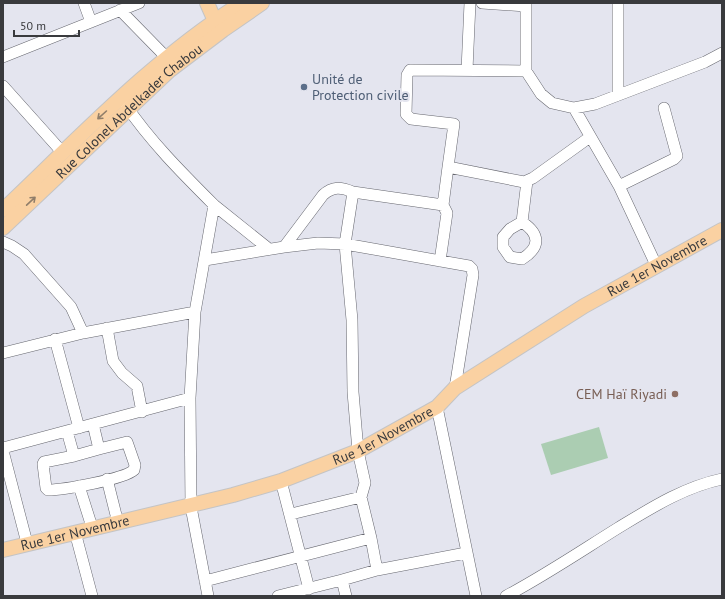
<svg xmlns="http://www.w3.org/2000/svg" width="725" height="599" viewBox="0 0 725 599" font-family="'PT Sans',sans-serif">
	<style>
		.green { fill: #abcdb2 }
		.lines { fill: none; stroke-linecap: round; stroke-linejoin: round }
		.minor-casing { stroke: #66676f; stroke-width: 12 }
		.major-casing { stroke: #c4c4c5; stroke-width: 16 }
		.minor { stroke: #fff; stroke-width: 11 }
		.major { stroke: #fad1a2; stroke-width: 14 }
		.oneway { stroke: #907e6a }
		.service-dot { fill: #5c6f8a; stroke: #e4e5ef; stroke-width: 1.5 }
		.education-dot { fill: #8d6e63; stroke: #e4e5ef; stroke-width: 1.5 }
		.labels { text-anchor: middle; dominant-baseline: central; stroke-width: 4; stroke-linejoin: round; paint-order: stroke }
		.service-label { font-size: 14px; fill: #4e5e75; stroke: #e4e5ef; text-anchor: start }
		.street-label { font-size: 14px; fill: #393a3d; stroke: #e4e5ef }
		.education-label { font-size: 14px; fill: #785e54; stroke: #e4e5ef; text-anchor: end }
	</style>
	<rect width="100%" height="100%" fill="#e4e5ef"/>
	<path class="green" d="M 599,427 L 608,458 L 551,475 L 541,444 Z"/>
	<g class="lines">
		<g class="minor-casing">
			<path id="minor" d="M 84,3 L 91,22
				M 482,3 L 526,6
				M 526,3 L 526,71 L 541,94 L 552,103 L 574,108 L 595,104 L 705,62 L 722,53
				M 120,10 L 167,58
				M 3,57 L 139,3
				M 467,70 L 470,3
				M 526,71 L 410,70 L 407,75 L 406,114 L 411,119 L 454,124 L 448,167 L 524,182 L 533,178 L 590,137
				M 3,86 L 63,153
				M 618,95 L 618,3
				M 125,104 C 150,141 182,173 214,205 L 195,312 L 190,398 L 191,507 L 208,596
				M 574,108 L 619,186 L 657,267
				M 619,186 L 674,159 L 677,156 L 664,108
				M 214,205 L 269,249
				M 443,205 L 448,167
				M 522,222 C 540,234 541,247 522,259 L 510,257 L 503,247 L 503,237 L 510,229 L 522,222 L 527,181
				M 3,242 L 12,246 L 24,254 L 71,307 L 83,333 L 195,312
				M 284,247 L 323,195 C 333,186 341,187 353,192
				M 205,260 L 284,247 L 318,243 L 345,244 L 469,266 L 472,269 L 473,275 L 455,388
				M 107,328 L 113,361 L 122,373 L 137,386 L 142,412
				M 55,339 L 79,428
				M 3,353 L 83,333
				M 437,407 L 476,596
				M 67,431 L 74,456 L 44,462 L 43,464 L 46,488 L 48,490 C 64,490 124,479 134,470 L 135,465 L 127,442 L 99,449 L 93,424
				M 3,448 L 190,398
				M 3,451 L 27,543
				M 74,456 L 99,449
				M 107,479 L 118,523
				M 281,481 L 309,589
				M 79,486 L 92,527
				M 361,497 L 365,483 L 358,451 L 353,392 L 352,320 L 345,244 L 353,192 L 443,205 L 447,213 L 440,261
				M 75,532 L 92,596
				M 377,570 L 466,553
				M 342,580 L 377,570 L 371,538
				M 205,581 L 371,538 L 361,497 L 291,514
				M 278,596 L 342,580 L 346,596
				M 506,596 C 544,576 581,551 618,528 C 651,508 684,487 722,479"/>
		</g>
		<g class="major-casing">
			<g id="major">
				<path d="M 207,3 L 215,21 L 220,27"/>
				<path d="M 3,210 C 79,138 153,59 242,3"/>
				<path id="s1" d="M 3,228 L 170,70 L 223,30 L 262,3"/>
				<path id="s2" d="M 3,550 L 233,495 L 281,481 L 358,451 L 437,407 L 455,388 L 584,306 L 722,230"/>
			</g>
		</g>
		<use href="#minor" class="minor"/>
		<use href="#major" class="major"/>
	</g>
	<defs><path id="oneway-shaft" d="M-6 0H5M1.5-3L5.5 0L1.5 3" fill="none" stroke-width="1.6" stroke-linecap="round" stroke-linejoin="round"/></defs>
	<g class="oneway">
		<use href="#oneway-shaft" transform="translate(102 115) rotate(138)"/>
		<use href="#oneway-shaft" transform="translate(31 201) rotate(-43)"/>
	</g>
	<circle class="service-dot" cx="304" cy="87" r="4"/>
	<circle class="education-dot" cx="675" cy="394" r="4"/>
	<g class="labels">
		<g class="service-label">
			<text x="312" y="79">Unité de<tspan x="312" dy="16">Protection civile</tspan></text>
		</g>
		<g class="street-label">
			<text stroke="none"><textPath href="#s1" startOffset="172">Rue Colonel Abdelkader Chabou</textPath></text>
			<text stroke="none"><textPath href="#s2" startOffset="722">Rue 1er Novembre</textPath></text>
			<text stroke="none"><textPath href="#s2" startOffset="398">Rue 1er Novembre</textPath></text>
			<text stroke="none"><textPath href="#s2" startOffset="74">Rue 1er Novembre</textPath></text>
		</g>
		<g class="education-label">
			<text x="667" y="394">CEM Haï Riyadi</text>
		</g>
	</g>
	<rect width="725" height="599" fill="none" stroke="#393a3d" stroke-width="8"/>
	<path d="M14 30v6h65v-6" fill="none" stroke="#393a3d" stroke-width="2"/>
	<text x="20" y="30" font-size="12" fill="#393a3d" stroke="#e4e5ef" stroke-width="3" paint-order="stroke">50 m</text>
</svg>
